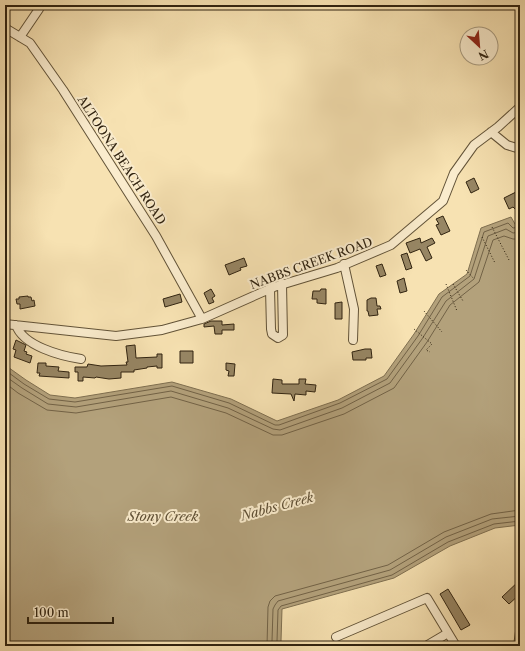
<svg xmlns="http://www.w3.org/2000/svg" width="525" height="651" viewBox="0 0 525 651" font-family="'Libre Caslon Text',serif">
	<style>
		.water { fill: #b3a17b; stroke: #7f6f50 }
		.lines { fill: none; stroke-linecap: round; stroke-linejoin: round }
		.shore { stroke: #726246; stroke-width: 1 }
		.building { fill: #978664; stroke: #302310 }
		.minor-casing { stroke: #625338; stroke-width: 10 }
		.path { stroke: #302310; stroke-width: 1; stroke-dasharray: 1 2; stroke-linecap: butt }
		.minor { stroke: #faeccd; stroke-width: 8 }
		.labels { text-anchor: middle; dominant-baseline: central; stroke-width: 4; stroke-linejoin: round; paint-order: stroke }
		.street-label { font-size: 12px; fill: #302310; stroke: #faeccd }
		.water-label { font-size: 13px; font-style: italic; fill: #5e4f35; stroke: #faeccd }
	</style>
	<rect width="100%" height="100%" fill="#f7e2b2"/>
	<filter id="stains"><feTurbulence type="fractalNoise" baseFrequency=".005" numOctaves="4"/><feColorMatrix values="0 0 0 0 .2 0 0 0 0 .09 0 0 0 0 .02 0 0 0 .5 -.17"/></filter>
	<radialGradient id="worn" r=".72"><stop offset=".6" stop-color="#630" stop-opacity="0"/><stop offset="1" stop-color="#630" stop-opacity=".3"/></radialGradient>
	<path class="water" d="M 511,217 L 515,224 L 520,222 L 520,525 L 495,528 L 450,546 L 394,578 L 282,609 L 281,641 L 287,646 L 5,646 L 5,365 L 26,380 L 50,395 L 75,398 L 172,382 L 231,399 L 277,421 L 338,400 L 384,376 L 414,334 L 439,294 L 467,274 L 481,228 Z"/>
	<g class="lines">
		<path class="shore" d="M 5,370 L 24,384 L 49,399 L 75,402 L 172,386 L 229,403 L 275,425 L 279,425 L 340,403 L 387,379 L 418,336 L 442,297 L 470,276 L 484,232 L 508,223 L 513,228 L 520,227
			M 5,376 L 22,388 L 48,404 L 76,407 L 171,391 L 228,408 L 273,429 L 280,430 L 342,408 L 390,383 L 422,339 L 446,301 L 474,279 L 488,236 L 506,229 L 513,233 L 520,232
			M 5,383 L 18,393 L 47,410 L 76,413 L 171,397 L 226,413 L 273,435 L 282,435 L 344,414 L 394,388 L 427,342 L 450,305 L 479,282 L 493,240 L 504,236 L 513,239 L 520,239
			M 267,646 L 268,607 L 270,601 L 275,596 L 388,565 L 444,532 L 491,514 L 520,510
			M 273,646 L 272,641 L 273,609 L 275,605 L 278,601 L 390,570 L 446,537 L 492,519 L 520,516
			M 280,646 L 277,641 L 278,610 L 281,606 L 392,575 L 448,542 L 494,524 L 520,521"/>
	</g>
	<path class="building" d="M 474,178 L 479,189 L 471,193 L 466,182 Z
		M 520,190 L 520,207 L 515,209 L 513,207 L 509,209 L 504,198 Z
		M 443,216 L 450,231 L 441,235 L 436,225 L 439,224 L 436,219 Z
		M 420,238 L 421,243 L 432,238 L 435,243 L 427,247 L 432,258 L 426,261 L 420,249 L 410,253 L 406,243 Z
		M 407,253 L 412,268 L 406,270 L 401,255 Z
		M 244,258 L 247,266 L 240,268 L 241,270 L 229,275 L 225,265 Z
		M 382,264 L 386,275 L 380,277 L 376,266 Z
		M 404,278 L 407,291 L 400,293 L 397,281 Z
		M 211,289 L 215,296 L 212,298 L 214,302 L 209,304 L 204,293 Z
		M 321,289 L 326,289 L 326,304 L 317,303 L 317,299 L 312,299 L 313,291 L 320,291 Z
		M 180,294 L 182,302 L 165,307 L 163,299 Z
		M 28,296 L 28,297 L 31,297 L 32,301 L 34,300 L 35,306 L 20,309 L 20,304 L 17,304 L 16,299 L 19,299 L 19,297 Z
		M 371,298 L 376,298 L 377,306 L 380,306 L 381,309 L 377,309 L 378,315 L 369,316 L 368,311 L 367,311 L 367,300 Z
		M 342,302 L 342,319 L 335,319 L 335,303 Z
		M 211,321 L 222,321 L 222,325 L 234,324 L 234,330 L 222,330 L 222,334 L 215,334 L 214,326 L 204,327 L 204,324 Z
		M 16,340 L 26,345 L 24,351 L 27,352 L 26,354 L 32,356 L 30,363 L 14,357 L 16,350 L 13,349 Z
		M 135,345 L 136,358 L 157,357 L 157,354 L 162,354 L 162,368 L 157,368 L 157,366 L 147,367 L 147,368 L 134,370 L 134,372 L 121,372 L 121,378 L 109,379 L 96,377 L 95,378 L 83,377 L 83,381 L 78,381 L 78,372 L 75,372 L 75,367 L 87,367 L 88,364 L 101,366 L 127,365 L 126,362 L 128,362 L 126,346 Z
		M 365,349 L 371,349 L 372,358 L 366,358 L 366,360 L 353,360 L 352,352 Z
		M 180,351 L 193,351 L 193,363 L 180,363 Z
		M 38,363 L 46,363 L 46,366 L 59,367 L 58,371 L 69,372 L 69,378 L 39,376 L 40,373 L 37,373 Z
		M 226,363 L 235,364 L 234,376 L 228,376 L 229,371 L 226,370 Z
		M 273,379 L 282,380 L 282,384 L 299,384 L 299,379 L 306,379 L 305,384 L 316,385 L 315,392 L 306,391 L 306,395 L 295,394 L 294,401 L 291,394 L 272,393 Z
		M 520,580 L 520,594 L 509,604 L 502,597 Z
		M 448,589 L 470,625 L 461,630 L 440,594 Z"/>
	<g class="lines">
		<g class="minor-casing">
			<path id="minor" d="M 5,28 L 30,43 L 63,90 L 156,236 L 202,319
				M 20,37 L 39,9 L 40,5
				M 491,132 L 507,145 L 520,149
				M 344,264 L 354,309 L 353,340
				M 270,289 L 271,329 L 272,334 L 278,338 L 283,335 L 282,284
				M 5,324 L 116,336 L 162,330 L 202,319 L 274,287 L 337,268 L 391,245 L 443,201 L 454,173 L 474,145 L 498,127 L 520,107
				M 16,325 C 23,346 61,356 81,359
				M 336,637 L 427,598 L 456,646
				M 426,646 L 448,633
				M 518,646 L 520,632"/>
		</g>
		<path class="path" d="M 492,227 L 509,260
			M 482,237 L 495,263
			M 516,237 L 520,235
			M 466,270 L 474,279
			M 446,284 L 457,311
			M 453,284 L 463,301
			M 424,311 L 442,332
			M 414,329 L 432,344 L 426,350 L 430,352"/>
		<use href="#minor" class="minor"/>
	</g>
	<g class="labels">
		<g class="street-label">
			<text transform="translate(122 160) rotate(57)">ALTOONA BEACH ROAD</text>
			<text transform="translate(311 263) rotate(-20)">NABBS CREEK ROAD</text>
		</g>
		<g class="water-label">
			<text transform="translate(277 506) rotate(-15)">Nabbs Creek</text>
			<text x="163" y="516">Stony Creek</text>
		</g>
	</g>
	<rect width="525" height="651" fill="none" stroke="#f7e2b2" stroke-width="20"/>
	<rect x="6" y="6" width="513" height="639" fill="none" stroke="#302310" stroke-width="2"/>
	<rect x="10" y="10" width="505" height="631" fill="none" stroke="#302310"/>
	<g transform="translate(479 46) rotate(154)"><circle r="19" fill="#faeccd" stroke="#a99c81"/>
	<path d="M0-3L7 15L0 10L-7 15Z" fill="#8f2418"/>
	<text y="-6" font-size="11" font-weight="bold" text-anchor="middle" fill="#302310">N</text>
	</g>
	<path d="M28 617v6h85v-6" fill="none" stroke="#302310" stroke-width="2"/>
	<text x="34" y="617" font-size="12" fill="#302310" stroke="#faeccd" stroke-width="3" paint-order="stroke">100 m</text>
	<rect width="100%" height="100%" filter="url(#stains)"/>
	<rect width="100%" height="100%" fill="url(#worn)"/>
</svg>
